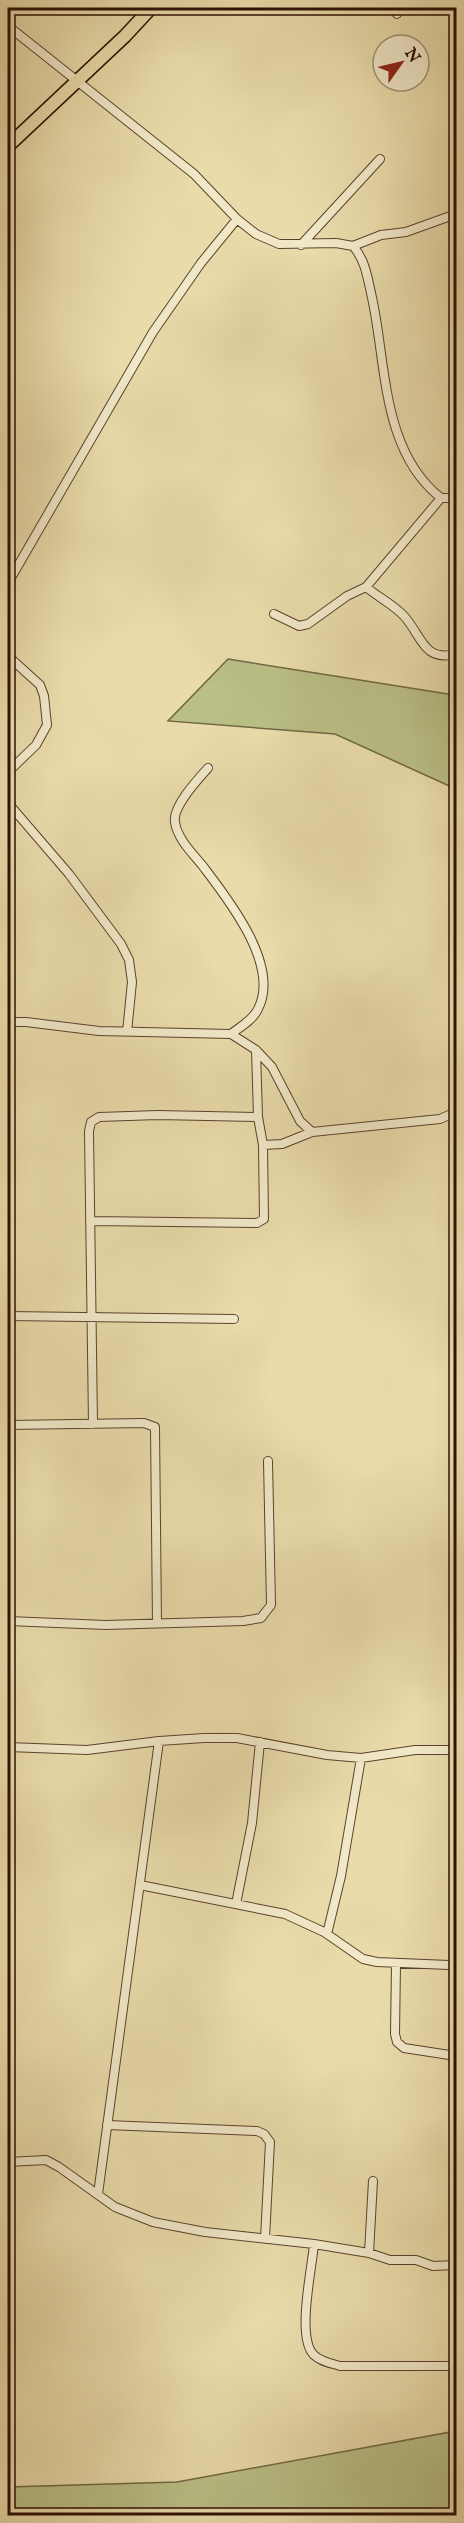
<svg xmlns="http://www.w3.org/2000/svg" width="464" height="2523" viewBox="0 0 464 2523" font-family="'IM FELL English',serif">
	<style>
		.green { fill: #b9bf86; stroke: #726744; stroke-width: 1.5 }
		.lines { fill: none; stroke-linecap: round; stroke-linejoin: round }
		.minor-casing { stroke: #5b422d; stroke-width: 10 }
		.primary-casing { stroke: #2c0f03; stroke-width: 15 }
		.minor { stroke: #f1e8c8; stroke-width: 8 }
		.primary { stroke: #e9dbaa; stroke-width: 12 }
	</style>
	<rect width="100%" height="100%" fill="#e9dbaa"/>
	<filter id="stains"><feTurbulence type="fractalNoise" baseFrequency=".00333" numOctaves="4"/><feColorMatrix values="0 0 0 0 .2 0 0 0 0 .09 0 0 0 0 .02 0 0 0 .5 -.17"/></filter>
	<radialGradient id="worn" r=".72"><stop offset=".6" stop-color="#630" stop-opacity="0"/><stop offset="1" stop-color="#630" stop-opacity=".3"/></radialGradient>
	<path class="green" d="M 228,659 L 448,694 L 456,699 L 456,789 L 335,734 L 168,721 Z
		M 456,2431 L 456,2515 L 8,2515 L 8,2487 L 177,2482 Z"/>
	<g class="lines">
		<g class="minor-casing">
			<path id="minor" d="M 392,8 L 397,14
				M 8,26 L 194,174 L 237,219 L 256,234 L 279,244 L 336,243 L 353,246 L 381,235 L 406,232 L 456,214
				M 301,245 L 380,159
				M 441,498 L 456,498
				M 8,583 L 153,332 L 201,263 L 237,219
				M 366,587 C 378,597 394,605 404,616 C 422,636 423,662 456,654
				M 274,614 L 299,626 L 308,624 L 347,596 L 366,587 L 441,498 C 380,450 387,361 371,293 C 367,275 365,260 353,246
				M 8,656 L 40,685 L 44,696 L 47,725 L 36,745 L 8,772
				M 208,768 C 198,779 172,807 175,822 C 177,838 192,853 202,865 C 227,898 281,965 258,1009 C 253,1020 240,1027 231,1034
				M 8,803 L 69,874 L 121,944 L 129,960 L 132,982 L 127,1032
				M 8,1022 L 26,1022 L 99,1031 L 231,1034 L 256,1050 L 272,1067 L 300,1121 L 312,1132
				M 263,1145 L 282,1144 L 312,1132 L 440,1119 L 456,1112
				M 90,1221 L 257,1223 L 264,1219 L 263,1145 L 258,1117 L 256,1050
				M 8,1316 L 234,1319
				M 93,1424 L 89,1131 L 91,1122 L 99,1117 L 158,1115 L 258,1117
				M 8,1425 L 144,1423 L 155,1427 L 157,1623
				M 8,1621 L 106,1625 L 243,1621 L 261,1618 L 271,1605 L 268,1461
				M 8,1747 L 87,1750 L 159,1741 L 204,1738 L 237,1738 L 327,1755 L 361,1758 L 415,1750 L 456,1750
				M 140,1885 L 285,1914 L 324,1932 L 363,1959 L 377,1962 L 449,1965 L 456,1962
				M 236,1904 L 252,1823 L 260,1742
				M 327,1934 L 341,1876 L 361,1758
				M 396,1964 L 395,2034 L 397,2042 L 404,2048 L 456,2056
				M 107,2125 L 257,2131 L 264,2134 L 270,2142 L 265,2238
				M 8,2162 L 46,2160 L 59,2167 L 115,2207 L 153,2222 L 205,2232 L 314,2244 L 369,2253 L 390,2260 L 416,2260 L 433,2266 L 456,2265
				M 98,2194 L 159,1741
				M 314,2244 C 312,2269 296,2338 314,2355 C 321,2362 331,2363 340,2366 L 456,2366
				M 369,2253 L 373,2181"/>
		</g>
		<g class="primary-casing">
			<path id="primary" d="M 8,146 L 125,36 L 151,8"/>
		</g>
		<use href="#minor" class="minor"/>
		<use href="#primary" class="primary"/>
	</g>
	<rect width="464" height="2523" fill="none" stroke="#e9dbaa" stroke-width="30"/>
	<rect x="9" y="9" width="446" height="2505" fill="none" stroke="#2c0f03" stroke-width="3"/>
	<rect x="15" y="15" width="434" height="2493" fill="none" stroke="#2c0f03" stroke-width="1.5"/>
	<g transform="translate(401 63) rotate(56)"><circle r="28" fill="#f1e8c8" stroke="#a29179" stroke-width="1.5"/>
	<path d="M0-4.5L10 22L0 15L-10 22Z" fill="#8f2418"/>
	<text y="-9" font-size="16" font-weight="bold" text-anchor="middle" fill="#2c0f03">N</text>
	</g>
	<rect width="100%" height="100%" filter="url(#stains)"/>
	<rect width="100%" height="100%" fill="url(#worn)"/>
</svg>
